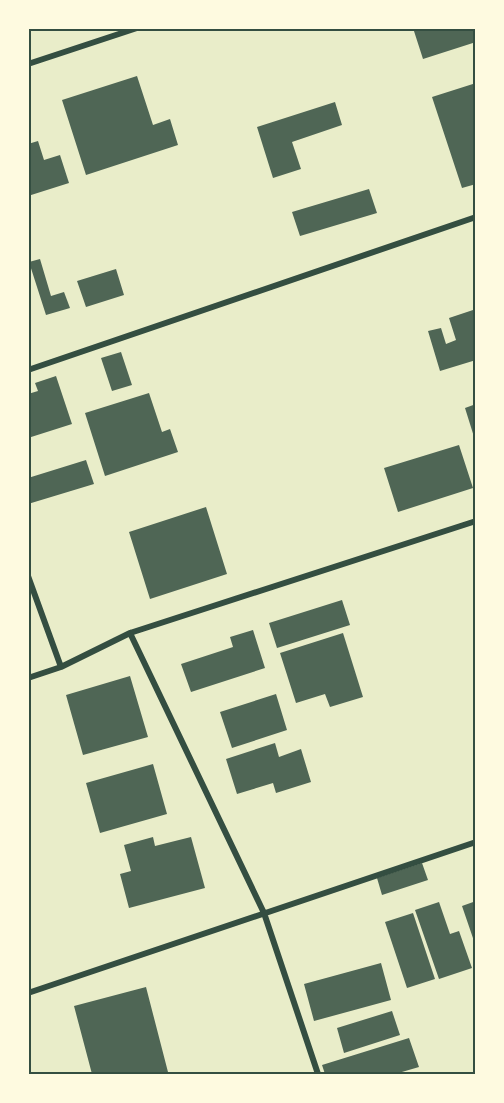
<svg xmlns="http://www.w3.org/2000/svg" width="504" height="1103" viewBox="0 0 504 1103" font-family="'DejaVu Sans',sans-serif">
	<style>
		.building { fill: #4f6655 }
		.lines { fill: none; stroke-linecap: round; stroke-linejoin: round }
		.minor { stroke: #344e41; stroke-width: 6 }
		.neatline { fill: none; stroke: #344e41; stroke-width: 2 }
	</style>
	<rect width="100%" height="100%" fill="#e9edc9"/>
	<path class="building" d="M 413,28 L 476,28 L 476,42 L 423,59 Z
		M 137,76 L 153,125 L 170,119 L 178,145 L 86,175 L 62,100 Z
		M 476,83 L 476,184 L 462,188 L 432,97 Z
		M 335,102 L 342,125 L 292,142 L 301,169 L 273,178 L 257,127 Z
		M 38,141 L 44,160 L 60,155 L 69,183 L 28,196 L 28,144 Z
		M 369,189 L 377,213 L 300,236 L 292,212 Z
		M 40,259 L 51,296 L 64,292 L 70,308 L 46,315 L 29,262 Z
		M 116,269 L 124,295 L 86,307 L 77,281 Z
		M 476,309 L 476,360 L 440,371 L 428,331 L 441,328 L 446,344 L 456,340 L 449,318 Z
		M 121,352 L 132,385 L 112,391 L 101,358 Z
		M 56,376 L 72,424 L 28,438 L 28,394 L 38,391 L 35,383 Z
		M 149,393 L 162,432 L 170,429 L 178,452 L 105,476 L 85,413 Z
		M 476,404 L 476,440 L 475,440 L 465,408 Z
		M 459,445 L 473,488 L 398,512 L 384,468 Z
		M 86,460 L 94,484 L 28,504 L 28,478 Z
		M 206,507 L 227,574 L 150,599 L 129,532 Z
		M 342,600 L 350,625 L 277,648 L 269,623 Z
		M 253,630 L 265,668 L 191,692 L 181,664 L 233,647 L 230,637 Z
		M 343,633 L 363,697 L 330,707 L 325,694 L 296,703 L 280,653 Z
		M 130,676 L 148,737 L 83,755 L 66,695 Z
		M 276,694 L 287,730 L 232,748 L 220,712 Z
		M 275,743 L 279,757 L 301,749 L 311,782 L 276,793 L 273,783 L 237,794 L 226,759 Z
		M 153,764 L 167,814 L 100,833 L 86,783 Z
		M 153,837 L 155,846 L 191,837 L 205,888 L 129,908 L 120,874 L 131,871 L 124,845 Z
		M 422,863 L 428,880 L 382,895 L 377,878 Z
		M 476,901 L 476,944 L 475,944 L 462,906 Z
		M 439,902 L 450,934 L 459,931 L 472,968 L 439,979 L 415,910 Z
		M 413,913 L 435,979 L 407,988 L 385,922 Z
		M 381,963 L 391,1000 L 314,1021 L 304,984 Z
		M 146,987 L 168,1072 L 157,1074 L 92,1074 L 74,1006 Z
		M 392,1011 L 400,1035 L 344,1053 L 337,1028 Z
		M 409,1038 L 419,1067 L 395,1074 L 325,1074 L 322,1065 Z"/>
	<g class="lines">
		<path class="minor" d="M 28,64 L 137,28
			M 28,370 L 476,217
			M 28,576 L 61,667
			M 130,633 L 264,913 L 318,1074
			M 28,678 L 61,667 L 130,633 L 476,521
			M 28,993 L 476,842"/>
	</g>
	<rect width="504" height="1103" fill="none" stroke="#fefae0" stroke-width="60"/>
	<rect x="30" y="30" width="444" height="1043" class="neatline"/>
</svg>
